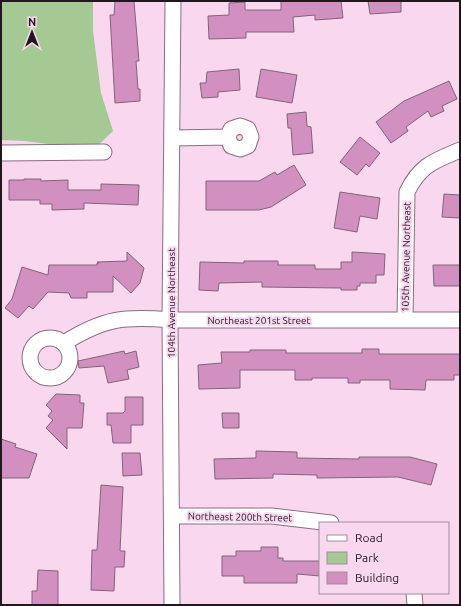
<svg xmlns="http://www.w3.org/2000/svg" width="461" height="606" viewBox="0 0 461 606" font-family="Ubuntu,sans-serif">
	<style>
		.green { fill: #a4c992 }
		.building { fill: #d290c0; stroke: #806478 }
		.lines { fill: none; stroke-linecap: round; stroke-linejoin: round }
		.minor-casing { stroke: #8a6d81; stroke-width: 17 }
		.minor { stroke: #fff; stroke-width: 15 }
		.labels { text-anchor: middle; dominant-baseline: central; stroke-width: 4; stroke-linejoin: round; paint-order: stroke }
		.street-label { font-size: 10px; fill: #22171f; stroke: #f9d8ef }
	</style>
	<rect width="100%" height="100%" fill="#f9d8ef"/>
	<path class="green" d="M 1,1 L 93,1 L 93,31 L 101,93 L 113,131 L 93,150 L 25,141 L 1,140 Z"/>
	<path class="building" d="M 115,1 L 134,1 L 139,61 L 136,61 L 138,89 L 140,89 L 140,101 L 115,103 L 110,15 L 114,15 Z
		M 281,1 L 341,1 L 343,18 L 315,20 L 315,15 L 293,17 L 294,32 L 246,32 L 246,38 L 209,39 L 208,16 L 229,15 L 229,3 L 245,2 L 245,10 L 281,10 Z
		M 368,1 L 401,1 L 401,12 L 370,14 Z
		M 239,69 L 240,90 L 218,92 L 218,97 L 202,98 L 200,83 L 206,83 L 207,72 Z
		M 261,69 L 297,75 L 292,103 L 256,97 Z
		M 449,81 L 457,99 L 442,106 L 444,111 L 431,117 L 428,111 L 406,127 L 408,131 L 391,143 L 376,122 L 404,101 Z
		M 306,112 L 307,126 L 311,127 L 313,153 L 293,155 L 291,128 L 288,128 L 287,114 Z
		M 360,137 L 380,153 L 369,167 L 366,164 L 357,175 L 340,162 Z
		M 294,165 L 306,185 L 271,207 L 259,210 L 206,210 L 206,181 L 259,181 L 275,172 L 277,175 Z
		M 24,179 L 41,179 L 41,181 L 68,180 L 68,190 L 101,190 L 101,184 L 139,185 L 138,205 L 84,203 L 84,209 L 52,210 L 52,204 L 40,204 L 40,200 L 9,200 L 9,180 L 24,180 Z
		M 340,192 L 380,198 L 377,219 L 360,216 L 357,232 L 334,228 Z
		M 444,194 L 460,195 L 460,218 L 442,217 Z
		M 127,252 L 144,268 L 140,283 L 131,293 L 113,276 L 113,292 L 87,292 L 87,298 L 71,298 L 69,293 L 48,292 L 33,309 L 29,306 L 18,318 L 5,308 L 12,299 L 22,267 L 48,275 L 49,265 L 97,265 L 97,263 L 99,263 L 97,262 L 127,261 Z
		M 352,252 L 385,254 L 384,275 L 376,275 L 376,283 L 360,283 L 360,286 L 357,286 L 357,290 L 341,290 L 341,288 L 262,287 L 262,282 L 219,283 L 218,291 L 199,290 L 200,262 L 244,263 L 244,261 L 278,261 L 278,265 L 315,265 L 315,269 L 341,269 L 341,262 L 352,262 Z
		M 433,265 L 460,265 L 460,286 L 434,286 Z
		M 362,349 L 379,349 L 379,354 L 460,354 L 460,375 L 454,375 L 454,380 L 426,380 L 425,390 L 390,389 L 390,380 L 360,380 L 360,383 L 348,383 L 348,378 L 312,378 L 312,380 L 295,380 L 295,370 L 240,370 L 240,388 L 199,389 L 198,365 L 222,363 L 221,352 L 250,352 L 250,350 L 286,350 L 286,353 L 362,353 Z
		M 124,351 L 125,354 L 136,351 L 139,367 L 127,370 L 129,379 L 108,383 L 104,366 L 79,368 L 78,361 Z
		M 56,394 L 80,395 L 80,403 L 84,403 L 82,428 L 67,428 L 67,449 L 46,428 L 53,420 L 48,416 L 52,411 L 46,405 Z
		M 125,397 L 143,397 L 143,425 L 131,425 L 131,443 L 113,443 L 111,425 L 107,425 L 107,413 L 123,413 L 125,411 Z
		M 222,413 L 239,413 L 239,428 L 223,428 Z
		M 1,439 L 16,444 L 15,447 L 37,454 L 29,478 L 1,478 Z
		M 256,451 L 297,452 L 297,458 L 359,459 L 359,457 L 410,457 L 437,464 L 431,485 L 398,477 L 317,478 L 317,475 L 273,474 L 273,478 L 215,479 L 214,459 L 256,458 Z
		M 122,453 L 140,453 L 142,475 L 123,476 Z
		M 101,485 L 123,487 L 120,551 L 125,551 L 124,567 L 115,567 L 114,591 L 91,590 L 92,550 L 97,550 Z
		M 261,547 L 278,547 L 278,558 L 283,558 L 283,561 L 320,561 L 320,576 L 297,574 L 297,583 L 244,583 L 244,576 L 222,576 L 222,556 L 236,556 L 236,551 L 261,551 Z
		M 38,570 L 58,571 L 58,605 L 32,605 L 32,591 L 37,591 Z"/>
	<g class="lines">
		<g class="minor-casing">
			<path id="minor" d="M 172,138 L 228,137 L 231,146 L 240,149 L 248,146 L 251,137 L 248,129 L 240,126 L 231,129 L 228,137
				M 1,153 L 104,152
				M 405,320 L 407,192 C 420,165 434,161 460,150
				M30 358a20 20 0 1 1 40 0a20 20 0 1 1-40 0Z
				M 64,343 C 104,318 124,316 170,320 L 460,320
				M 173,516 L 272,516 L 331,523
				M 414,593 L 415,605
				M 172,605 L 170,320 L 173,1"/>
		</g>
		<use href="#minor" class="minor"/>
	</g>
	<g class="labels">
		<g class="street-label">
			<text transform="translate(406 257) rotate(-89)">105th Avenue Northeast</text>
			<text transform="translate(171 303) rotate(-90)">104th Avenue Northeast</text>
			<text x="259" y="320">Northeast 201st Street</text>
			<text transform="translate(240 517) rotate(1)">Northeast 200th Street</text>
		</g>
	</g>
	<rect width="461" height="606" fill="none" stroke="#22171f" stroke-width="4"/>
	<rect x="319" y="522" width="130" height="72" fill="#f9d8ef" stroke="#a38b9c"/>
	<rect x="327" y="535" width="20" height="6" fill="#ffffff" stroke="#a38b9c"/>
	<text x="355" y="542" font-size="12" fill="#22171f">Road</text>
	<rect x="327" y="552" width="20" height="12" fill="#a4c992" stroke="#a38b9c"/>
	<text x="355" y="562" font-size="12" fill="#22171f">Park</text>
	<rect x="327" y="572" width="20" height="12" fill="#d290c0" stroke="#a38b9c"/>
	<text x="355" y="582" font-size="12" fill="#22171f">Building</text>
	<g transform="translate(32 32)" stroke="#f9d8ef" stroke-width="3" paint-order="stroke">
	<path d="M0-3L7 15L0 10L-7 15Z" fill="#22171f"/>
	<text y="-6" font-size="11" font-weight="bold" text-anchor="middle" fill="#22171f">N</text>
	</g>
</svg>
